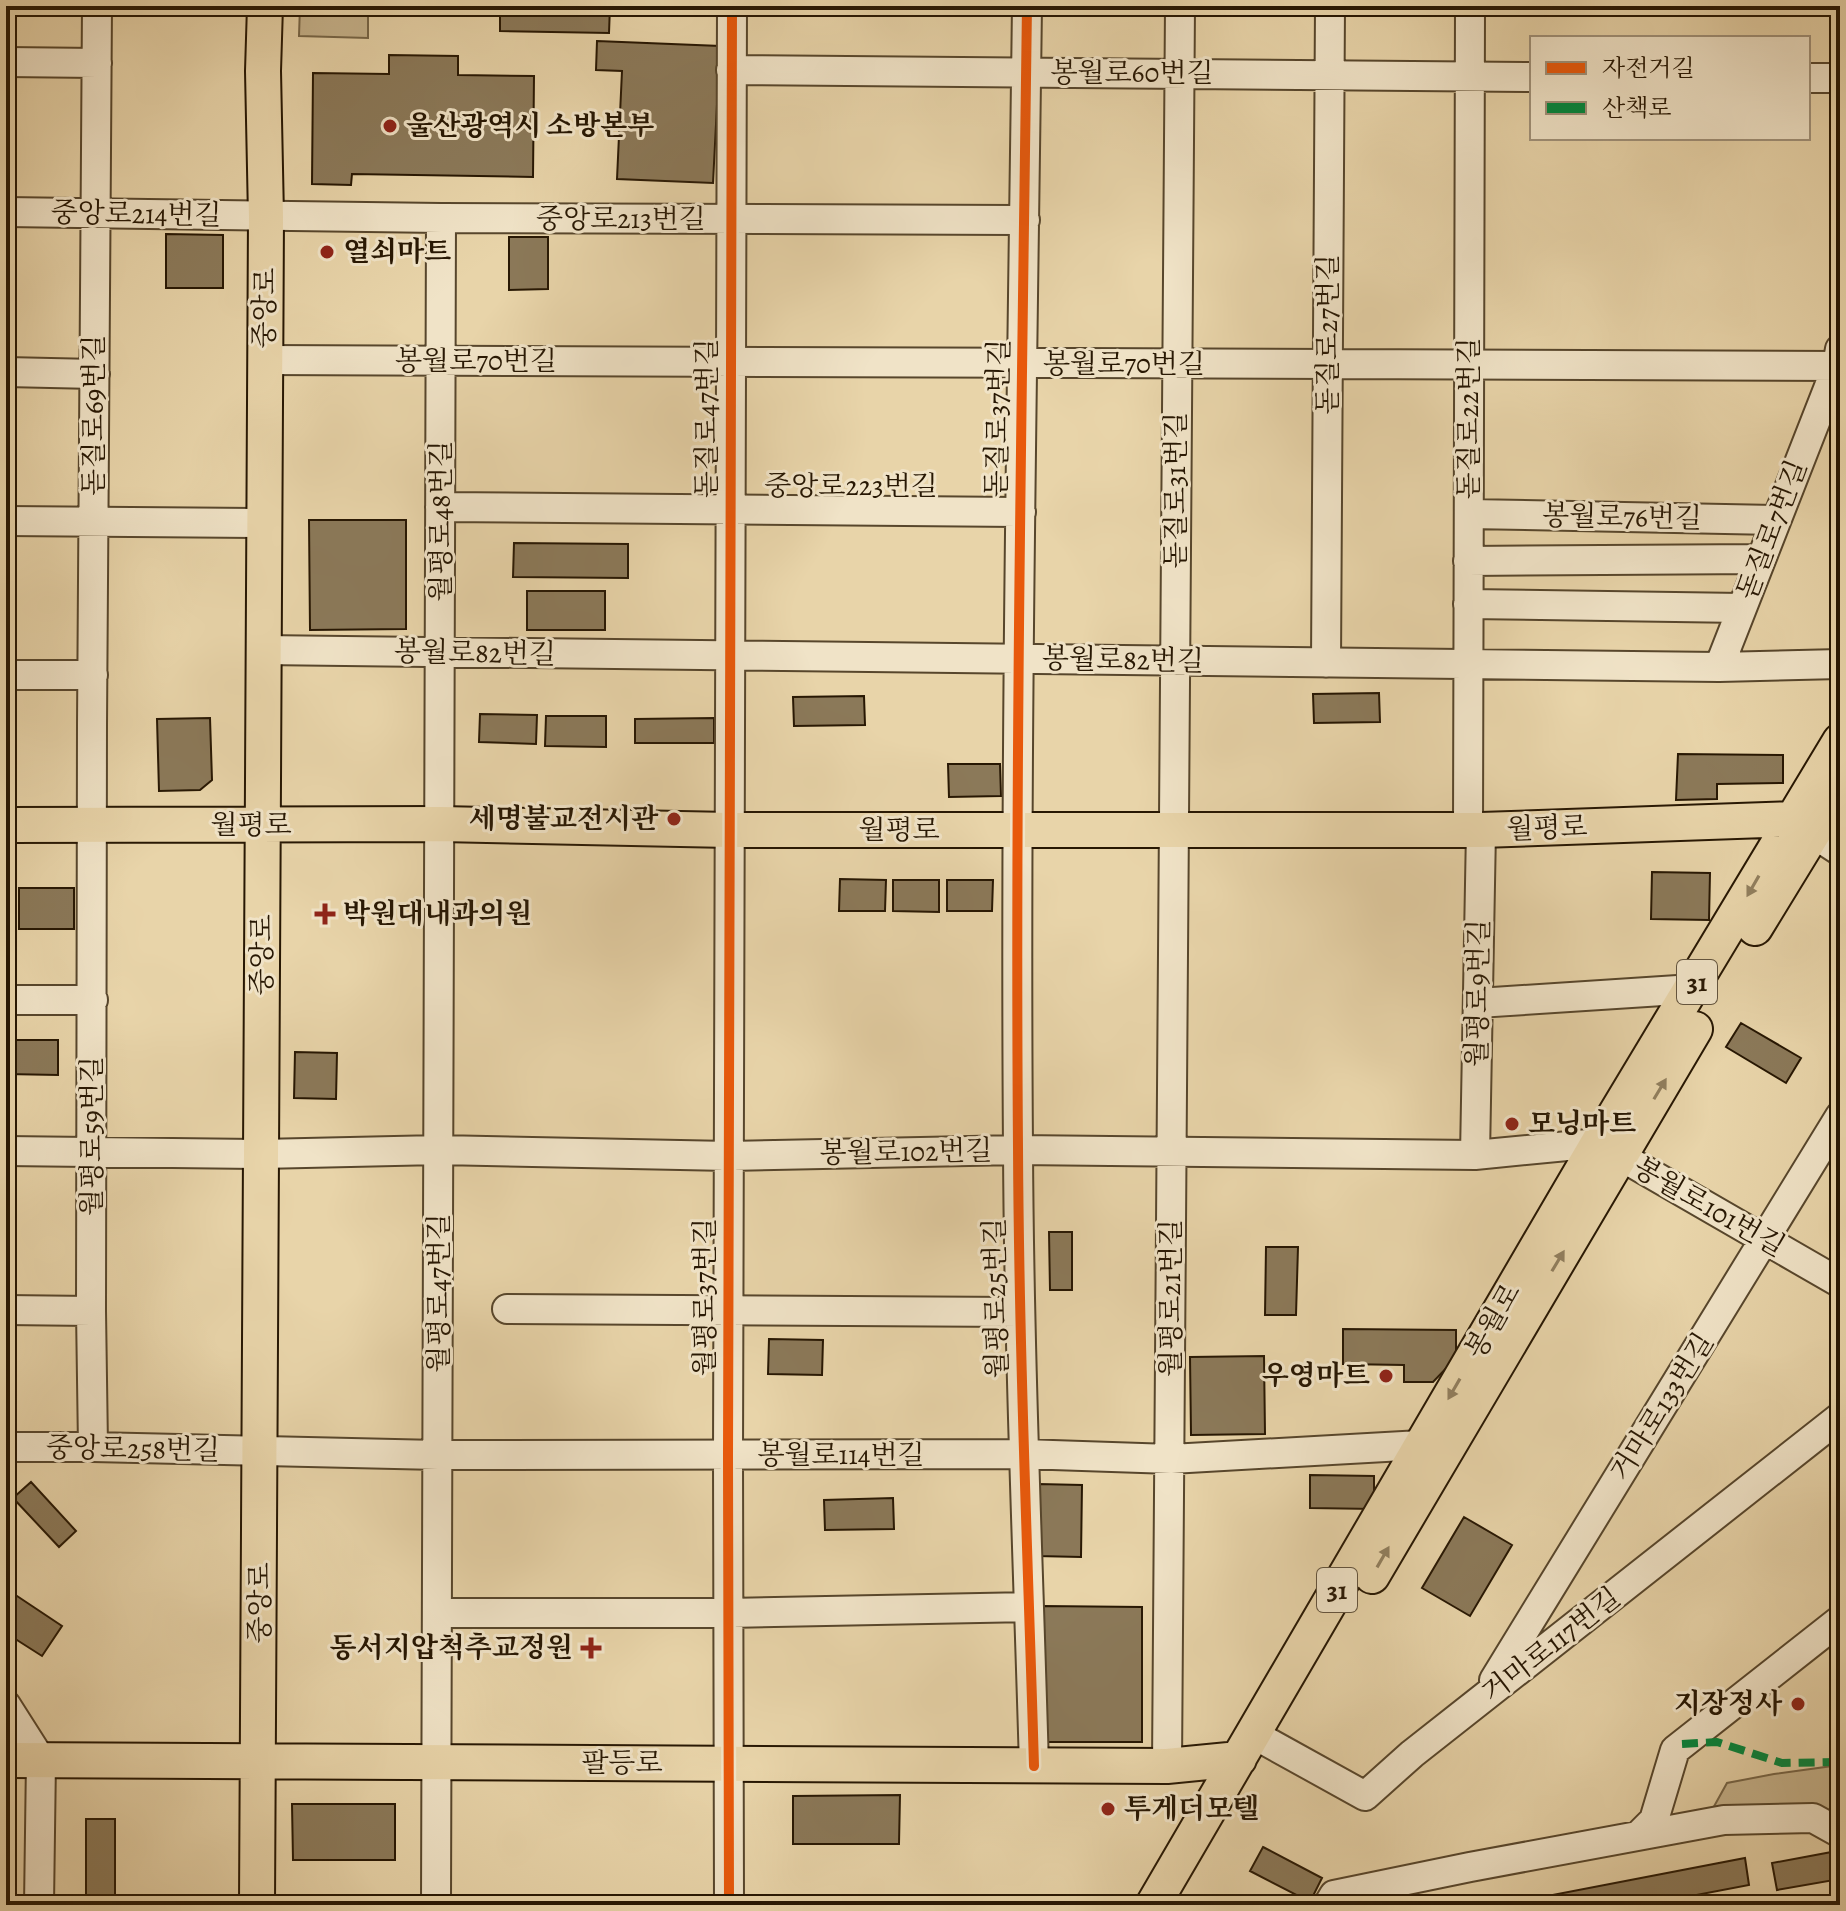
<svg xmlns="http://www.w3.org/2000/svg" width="1846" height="1911" viewBox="0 0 1846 1911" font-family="Alegreya,'Noto Serif KR',serif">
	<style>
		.green { fill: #c7b48d; stroke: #776648; stroke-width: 2 }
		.building { fill: #8b7959; stroke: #271703; stroke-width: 2 }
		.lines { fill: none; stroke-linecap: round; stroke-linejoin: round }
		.minor-casing { stroke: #57462c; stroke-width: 32 }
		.major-casing { stroke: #271703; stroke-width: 38 }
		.minor { stroke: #f0e3c7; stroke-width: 28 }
		.major { stroke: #e8d4a9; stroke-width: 34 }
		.quiet { stroke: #00873e; stroke-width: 8; stroke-dasharray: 16 8; stroke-linecap: butt }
		.cycleway-casing { stroke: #f0e3c7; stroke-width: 15 }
		.cycleway { stroke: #e8590c; stroke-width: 10 }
		.oneway { fill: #917f5e }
		.poi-dot { fill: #8f2418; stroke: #f0e3c7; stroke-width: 3 }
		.labels { text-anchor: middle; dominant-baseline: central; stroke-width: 6; stroke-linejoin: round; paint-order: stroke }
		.shield { fill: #f0e3c7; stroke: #63543e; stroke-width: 2 }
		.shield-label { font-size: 26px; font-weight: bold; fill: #271703 }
		.street-label { font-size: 28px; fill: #271703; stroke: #f0e3c7 }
		.poi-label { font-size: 28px; font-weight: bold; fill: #271703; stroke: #f0e3c7; text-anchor: start }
	</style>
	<rect width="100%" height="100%" fill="#e8d4a9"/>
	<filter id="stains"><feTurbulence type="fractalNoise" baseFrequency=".0025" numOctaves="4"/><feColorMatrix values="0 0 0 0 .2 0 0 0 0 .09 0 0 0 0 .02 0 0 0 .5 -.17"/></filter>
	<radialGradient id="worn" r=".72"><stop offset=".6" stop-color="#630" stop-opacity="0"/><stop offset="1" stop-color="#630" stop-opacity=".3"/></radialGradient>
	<path class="green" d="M 300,6 L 368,6 L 368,38 L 299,36 Z
		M 1840,1765 L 1840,1816 L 1828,1810 L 1712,1810 L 1727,1783 L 1774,1774 Z"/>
	<path class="building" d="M 500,6 L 610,6 L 609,33 L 500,31 Z
		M 597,41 L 720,46 L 713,183 L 617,179 L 622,71 L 596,70 Z
		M 389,55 L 458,56 L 458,75 L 534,76 L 533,177 L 352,174 L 351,185 L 312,184 L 313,73 L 389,74 Z
		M 166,234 L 223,235 L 223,288 L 166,288 Z
		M 509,237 L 548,237 L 548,289 L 509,290 Z
		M 309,520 L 406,520 L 406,629 L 310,630 Z
		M 514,543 L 628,544 L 628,578 L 513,577 Z
		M 527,591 L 605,591 L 605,630 L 527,630 Z
		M 1379,693 L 1380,722 L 1314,723 L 1313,694 Z
		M 864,696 L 865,725 L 794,726 L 793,697 Z
		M 480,714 L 537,715 L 536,744 L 479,742 Z
		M 546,716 L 606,716 L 606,747 L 545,746 Z
		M 210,718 L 212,780 L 200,790 L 159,791 L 157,719 Z
		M 714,718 L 714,743 L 635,743 L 635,719 Z
		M 1678,754 L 1783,755 L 1783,783 L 1717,784 L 1717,799 L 1676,800 Z
		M 948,764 L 1000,764 L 1001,796 L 949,797 Z
		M 1652,872 L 1710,873 L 1709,920 L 1651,919 Z
		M 840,879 L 886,880 L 885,911 L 839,911 Z
		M 893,880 L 939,880 L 939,912 L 893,911 Z
		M 947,880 L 993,880 L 992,911 L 947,911 Z
		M 19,888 L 74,888 L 74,929 L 19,929 Z
		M 1741,1023 L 1801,1058 L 1786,1083 L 1726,1047 Z
		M 6,1040 L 58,1040 L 58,1075 L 6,1074 Z
		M 295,1052 L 337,1053 L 336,1099 L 294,1098 Z
		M 1049,1232 L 1072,1232 L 1072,1290 L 1050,1290 Z
		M 1266,1247 L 1298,1247 L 1296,1315 L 1265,1315 Z
		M 1343,1329 L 1456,1330 L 1456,1358 L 1433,1382 L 1404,1382 L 1404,1365 L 1343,1364 Z
		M 769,1339 L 823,1340 L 822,1375 L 768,1374 Z
		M 1264,1356 L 1265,1434 L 1191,1435 L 1190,1357 Z
		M 1310,1475 L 1374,1476 L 1374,1509 L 1310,1508 Z
		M 31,1482 L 76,1531 L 59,1547 L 13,1498 Z
		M 1038,1484 L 1082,1485 L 1081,1557 L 1037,1556 Z
		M 893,1498 L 894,1529 L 825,1530 L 824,1500 Z
		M 1464,1517 L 1512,1545 L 1470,1616 L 1422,1588 Z
		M 14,1594 L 62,1626 L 42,1656 L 6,1633 L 6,1606 Z
		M 1042,1606 L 1142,1607 L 1142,1742 L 1041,1742 Z
		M 900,1795 L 899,1844 L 793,1844 L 793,1796 Z
		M 292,1804 L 395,1804 L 395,1860 L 293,1860 Z
		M 86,1819 L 115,1819 L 115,1905 L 86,1905 Z
		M 1263,1847 L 1322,1878 L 1310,1902 L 1250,1871 Z
		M 1837,1851 L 1840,1879 L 1777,1890 L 1772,1863 Z
		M 1745,1858 L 1749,1885 L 1644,1905 L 1500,1905 Z"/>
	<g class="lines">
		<g class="minor-casing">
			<path id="minor" d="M 1027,6 C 1022,386 1015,767 1018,1147 C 1019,1353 1028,1559 1034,1766
				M 6,62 L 97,63
				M 731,70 L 1532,77
				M 1808,78 L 1840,78
				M 6,212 L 441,218 L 1025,220
				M 264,360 L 1840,366
				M 6,372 L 95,374
				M 440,507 L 1021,512
				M 1469,514 L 1775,520
				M 6,521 L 263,523
				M 1468,561 L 1760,559
				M 1468,604 L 1742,608
				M 262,650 L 1719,667 L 1840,664
				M 1326,663 L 1330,6
				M 1719,667 L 1837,366 L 1840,349
				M 6,675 L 93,675
				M 1797,823 L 1840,851
				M 1468,830 L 1470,6
				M 6,1000 L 93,1000
				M 1478,1003 L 1693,989
				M 6,1151 L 261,1154 L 439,1150 L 729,1156 L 1018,1150 L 1475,1155 L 1598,1143
				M 1475,1155 L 1481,830
				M 1620,1156 L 1840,1283
				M 507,1309 L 1020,1312
				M 6,1310 L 91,1311
				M 6,1447 L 93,1447 L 438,1455 L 1023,1454 L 1171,1459 L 1421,1445
				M 93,1447 L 91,1311 L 92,725 L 97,6
				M 437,1613 L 728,1613 L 1029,1607
				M 1494,1680 L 1840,1116
				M 6,1705 L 41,1760 L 39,1905
				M 1253,1734 L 1365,1796 L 1412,1754 L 1840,1417
				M 1167,1766 L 1180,6
				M 1640,1834 L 1654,1820 L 1675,1750 L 1840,1620
				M 436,1905 L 441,218
				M 729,1905 L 728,1456 L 732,6
				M 1328,1905 L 1334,1895 L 1470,1867 L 1724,1820 L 1813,1818 L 1840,1833"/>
		</g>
		<g class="major-casing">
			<path id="major" d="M 6,825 L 441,824 L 730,830 L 1481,830 L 1792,819
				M 1755,928 L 1840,789
				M 1372,1576 L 1695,1029
				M 6,1760 L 1167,1766 L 1239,1759
				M 257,1905 L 266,217 L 263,71 L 265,6
				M 1153,1905 L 1598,1143 L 1840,741"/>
		</g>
		<use href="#minor" class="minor"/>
		<use href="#major" class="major"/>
		<path class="quiet" d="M 1682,1744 L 1717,1742 L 1782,1763 L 1840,1762"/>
		<g class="cycleway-casing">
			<path id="cycleway" d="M 1027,6 C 1022,386 1015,767 1018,1147 C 1019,1353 1028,1559 1034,1766
				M 729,1905 L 728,1456 L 732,6"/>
		</g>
		<use href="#cycleway" class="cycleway"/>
	</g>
	<defs><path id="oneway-solid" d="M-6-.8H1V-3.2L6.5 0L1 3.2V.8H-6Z" transform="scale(2)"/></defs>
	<g class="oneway">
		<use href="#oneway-solid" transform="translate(1753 886) rotate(120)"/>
		<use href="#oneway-solid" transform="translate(1660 1089) rotate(-59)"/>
		<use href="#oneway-solid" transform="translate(1558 1261) rotate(-59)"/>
		<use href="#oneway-solid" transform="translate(1454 1389) rotate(120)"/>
		<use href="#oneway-solid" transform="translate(1383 1557) rotate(-60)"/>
	</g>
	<g class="poi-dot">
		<circle cx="390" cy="126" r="8"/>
		<circle cx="327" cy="252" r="8"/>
		<circle cx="674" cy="819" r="8"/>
		<path d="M321 902h8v8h8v8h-8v8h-8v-8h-8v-8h8z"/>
		<circle cx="1512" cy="1124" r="8"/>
		<circle cx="1386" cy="1376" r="8"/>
		<path d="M587 1636h8v8h8v8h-8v8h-8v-8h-8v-8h8z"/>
		<circle cx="1798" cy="1704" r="8"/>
		<circle cx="1108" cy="1809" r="8"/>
	</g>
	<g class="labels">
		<g class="shield">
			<rect x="1677" y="960" width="40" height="44" rx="6"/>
			<rect x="1317" y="1568" width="40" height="44" rx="6"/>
		</g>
		<g class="shield-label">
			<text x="1697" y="982">31</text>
			<text x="1337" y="1590">31</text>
		</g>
		<g class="street-label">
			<text x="1132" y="73">봉월로60번길</text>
			<text transform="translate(136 214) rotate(1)">중앙로214번길</text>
			<text x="621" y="219">중앙로213번길</text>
			<text transform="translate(265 308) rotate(-89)">중앙로</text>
			<text transform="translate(1328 334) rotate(-90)">돋질로27번길</text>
			<text x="476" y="361">봉월로70번길</text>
			<text x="1124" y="364">봉월로70번길</text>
			<text transform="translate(94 415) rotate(-90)">돋질로69번길</text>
			<text transform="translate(707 418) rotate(-90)">돋질로47번길</text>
			<text transform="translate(998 418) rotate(-89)">돋질로37번길</text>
			<text transform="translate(1469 418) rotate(-90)">돋질로22번길</text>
			<text x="851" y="486">중앙로223번길</text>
			<text transform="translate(1176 490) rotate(-90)">돋질로31번길</text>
			<text transform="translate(1622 517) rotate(1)">봉월로76번길</text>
			<text transform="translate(441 521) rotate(-90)">월평로48번길</text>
			<text transform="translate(1772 530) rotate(-69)">돋질로7번길</text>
			<text transform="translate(475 653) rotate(1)">봉월로82번길</text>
			<text transform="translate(1123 660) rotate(1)">봉월로82번길</text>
			<text x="251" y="825">월평로</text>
			<text transform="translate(1547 828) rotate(-2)">월평로</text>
			<text x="899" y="830">월평로</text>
			<text transform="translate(262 955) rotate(-90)">중앙로</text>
			<text transform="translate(1478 993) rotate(-89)">월평로9번길</text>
			<text transform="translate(92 1136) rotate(-90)">월평로59번길</text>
			<text transform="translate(906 1152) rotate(-1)">봉월로102번길</text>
			<text transform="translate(1709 1207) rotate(30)">봉월로101번길</text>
			<text transform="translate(439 1293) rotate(-90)">월평로47번길</text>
			<text transform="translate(705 1297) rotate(-90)">월평로37번길</text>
			<text transform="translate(996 1298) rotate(-91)">월평로25번길</text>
			<text transform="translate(1171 1298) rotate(-90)">월평로21번길</text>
			<text transform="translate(1493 1321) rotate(-60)">봉월로</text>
			<text transform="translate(1662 1407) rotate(-58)">거마로133번길</text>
			<text transform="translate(133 1449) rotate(1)">중앙로258번길</text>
			<text x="841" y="1455">봉월로114번길</text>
			<text transform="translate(260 1603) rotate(-90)">중앙로</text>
			<text transform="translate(1551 1645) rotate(-38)">거마로117번길</text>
			<text x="622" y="1763">팔등로</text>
		</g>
		<g class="poi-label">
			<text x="406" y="126">울산광역시 소방본부</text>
			<text x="343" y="252">열쇠마트</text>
			<text x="658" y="819" text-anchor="end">세명불교전시관</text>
			<text x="343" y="914">박원대내과의원</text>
			<text x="1528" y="1124">모닝마트</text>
			<text x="1370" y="1376" text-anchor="end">우영마트</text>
			<text x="573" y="1648" text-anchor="end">동서지압척추교정원</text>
			<text x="1782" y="1704" text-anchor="end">지장정사</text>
			<text x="1124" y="1809">투게더모텔</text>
		</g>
	</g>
	<rect width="1846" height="1911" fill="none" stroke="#e8d4a9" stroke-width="32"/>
	<rect x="8" y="8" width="1830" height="1895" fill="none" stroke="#271703" stroke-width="4"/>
	<rect x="16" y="16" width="1814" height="1879" fill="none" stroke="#271703" stroke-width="2"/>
	<rect x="1530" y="36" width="280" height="104" fill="#f0e3c7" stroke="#a09179" stroke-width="2"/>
	<rect x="1546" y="62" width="40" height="12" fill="#e8590c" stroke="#a09179" stroke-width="2"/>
	<text x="1602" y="76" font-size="24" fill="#271703">자전거길</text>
	<rect x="1546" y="102" width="40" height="12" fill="#00873e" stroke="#a09179" stroke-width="2"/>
	<text x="1602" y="116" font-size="24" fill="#271703">산책로</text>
	<rect width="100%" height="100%" filter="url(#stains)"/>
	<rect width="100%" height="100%" fill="url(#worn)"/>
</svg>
